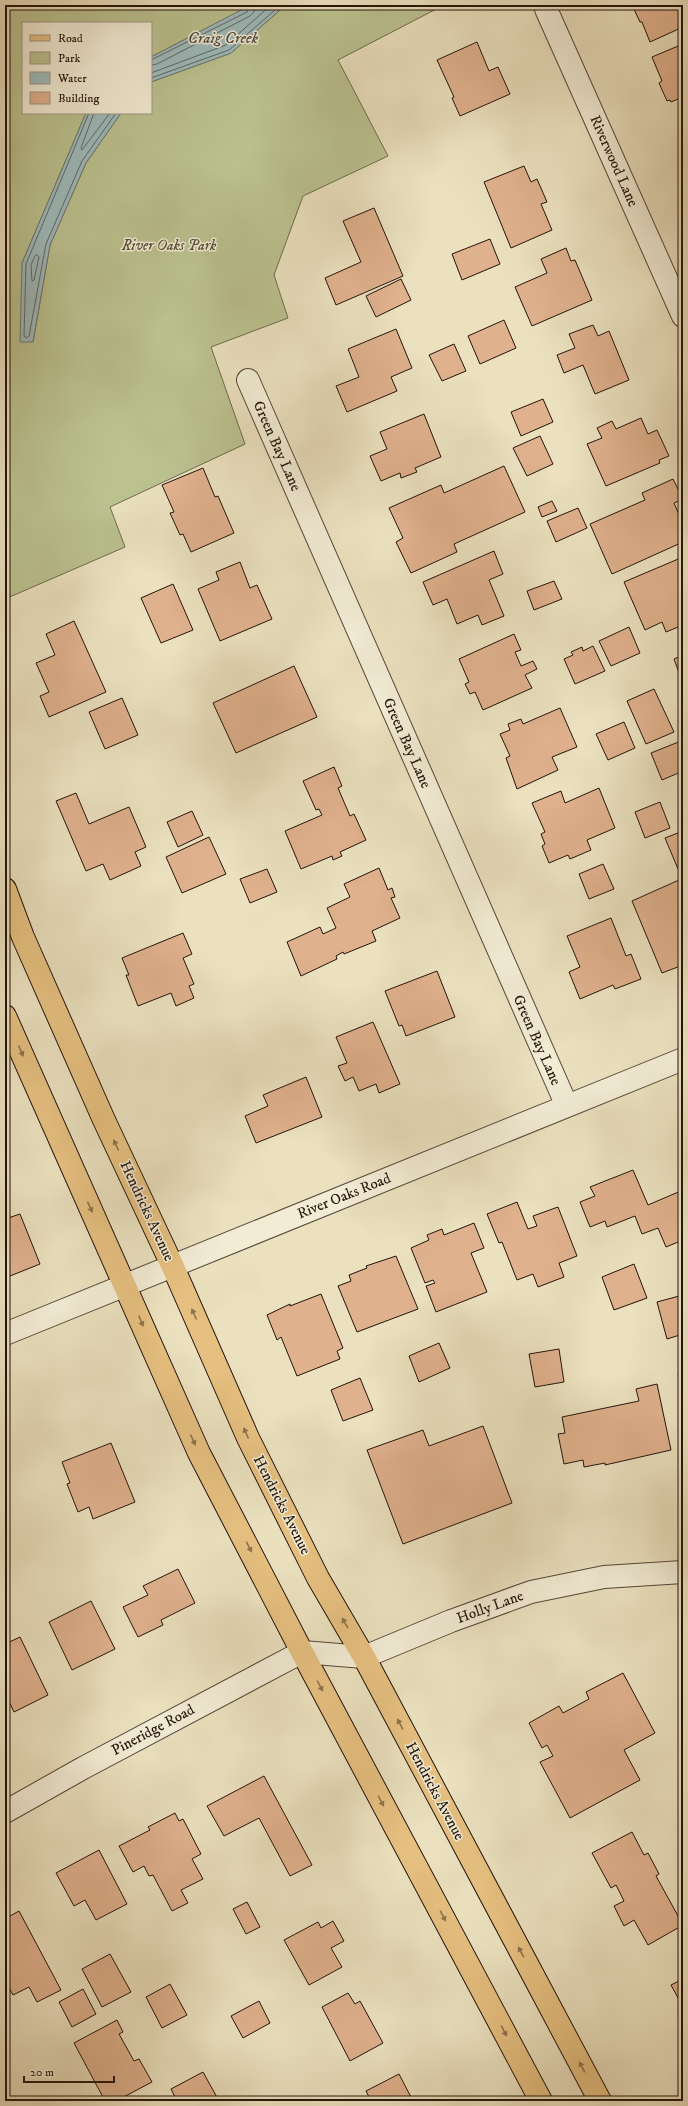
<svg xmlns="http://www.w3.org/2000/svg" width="688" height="2106" viewBox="0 0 688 2106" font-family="'IM FELL DW Pica',serif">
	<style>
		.green { fill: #bbc290; stroke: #6f6a4e }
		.water { fill: #9ebbbd; stroke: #6d7876 }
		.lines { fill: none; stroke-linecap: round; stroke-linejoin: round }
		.shore { stroke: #606764; stroke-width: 1 }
		.building { fill: #dfb18d; stroke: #23130b }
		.minor-casing { stroke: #554638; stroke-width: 24 }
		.major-casing { stroke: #23130b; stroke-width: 24 }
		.minor { stroke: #f2ecd5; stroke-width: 22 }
		.major { stroke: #e6c080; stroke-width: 22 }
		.oneway { fill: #8e724b }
		.labels { text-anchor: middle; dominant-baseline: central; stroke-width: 3; stroke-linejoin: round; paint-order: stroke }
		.street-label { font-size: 15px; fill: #23130b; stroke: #f2ecd5 }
		.park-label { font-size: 15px; font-style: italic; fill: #58503a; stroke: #f2ecd5 }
		.water-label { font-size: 16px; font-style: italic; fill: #4e4e49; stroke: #f2ecd5 }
	</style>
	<rect width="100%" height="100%" fill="#ebe1bf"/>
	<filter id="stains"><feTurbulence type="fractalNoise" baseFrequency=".005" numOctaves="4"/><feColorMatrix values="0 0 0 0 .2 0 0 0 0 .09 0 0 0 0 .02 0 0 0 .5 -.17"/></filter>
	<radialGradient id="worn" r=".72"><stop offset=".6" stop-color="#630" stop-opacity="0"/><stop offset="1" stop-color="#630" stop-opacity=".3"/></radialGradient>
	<path class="green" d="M 5,5 L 246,5 L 246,8 L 151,57 L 151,23 L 23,23 L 23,113 L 86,113 L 22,263 L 33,342 L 50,245 L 86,163 L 121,113 L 151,113 L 151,82 L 231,53 L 279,11 L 280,5 L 444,5 L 338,60 L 388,156 L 303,196 L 274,275 L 288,318 L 211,347 L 245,444 L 110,507 L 125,547 L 5,599 Z"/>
	<path class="water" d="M 246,5 L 280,5 L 279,11 L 231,53 L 151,82 L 151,57 L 245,8 Z
		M 86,113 L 121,113 L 86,163 L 50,245 L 33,342 L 20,342 L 22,263 Z"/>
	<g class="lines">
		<path class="shore" d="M 151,60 L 247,12 L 250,5
			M 151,65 L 157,64 L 250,16 L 254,12 L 255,5
			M 151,73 L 226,45 L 271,5
			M 151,78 L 229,50 L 275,10 L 276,5
			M 89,113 L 26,264 L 24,336 L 26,338 L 29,336 L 46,244 L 82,161 L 116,113
			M 94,113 L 81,148 L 82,150 L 110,113
			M 37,255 L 39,257 L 34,280 L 32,281 L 31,265 L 35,256 Z"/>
	</g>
	<path class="building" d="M 632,5 L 683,5 L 683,27 L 650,42 L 642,22 L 640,22 Z
		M 477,42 L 489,71 L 498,67 L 510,94 L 460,116 L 452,98 L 454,97 L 437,60 Z
		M 683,44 L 683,97 L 671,102 L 670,100 L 667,101 L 659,83 L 662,81 L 652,57 Z
		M 524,166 L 531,182 L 537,179 L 547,202 L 541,204 L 552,230 L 511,248 L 484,182 Z
		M 374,208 L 403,276 L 336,305 L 325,278 L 361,262 L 343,221 Z
		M 490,239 L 500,264 L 462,280 L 452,254 Z
		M 566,248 L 571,261 L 575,260 L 592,300 L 532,326 L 515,287 L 547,273 L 541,259 Z
		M 401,279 L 411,300 L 376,317 L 366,296 Z
		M 504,320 L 516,348 L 480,364 L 468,336 Z
		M 593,325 L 598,336 L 609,331 L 629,380 L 595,394 L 583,365 L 564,373 L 557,355 L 575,348 L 569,334 Z
		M 396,329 L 412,368 L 391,377 L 397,391 L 347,412 L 336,386 L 359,377 L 348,349 Z
		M 454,344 L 466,371 L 442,381 L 429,355 Z
		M 543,399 L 553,422 L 521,436 L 511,412 Z
		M 424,414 L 441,457 L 415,468 L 417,472 L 401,478 L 400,473 L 381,481 L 370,456 L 387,449 L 380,432 Z
		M 641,418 L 648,434 L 657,430 L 669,456 L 659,460 L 660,463 L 606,486 L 587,444 L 602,438 L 597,428 L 612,421 L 616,429 Z
		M 540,436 L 553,464 L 527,476 L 513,448 Z
		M 504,466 L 525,512 L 454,544 L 457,552 L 411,573 L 396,542 L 403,538 L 389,508 L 441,485 L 444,493 Z
		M 203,468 L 215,497 L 218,496 L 234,533 L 191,552 L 183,534 L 180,535 L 170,513 L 174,512 L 162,485 Z
		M 673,479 L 683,499 L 674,503 L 683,524 L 683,542 L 612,574 L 590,524 L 645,500 L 642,493 Z
		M 552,501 L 557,511 L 542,517 L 538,507 Z
		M 578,508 L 587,528 L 556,542 L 547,521 Z
		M 494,551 L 503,574 L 489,580 L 504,616 L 482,625 L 478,615 L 457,624 L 447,599 L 433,605 L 423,582 Z
		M 683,557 L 683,625 L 666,632 L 662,622 L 645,630 L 624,582 Z
		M 240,562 L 250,588 L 257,585 L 272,619 L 220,641 L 198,589 L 219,580 L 216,572 Z
		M 554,581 L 562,599 L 534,610 L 527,591 Z
		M 173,584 L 193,630 L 161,643 L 141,598 Z
		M 74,621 L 106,692 L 49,717 L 40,696 L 49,692 L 36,663 L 55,655 L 46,634 Z
		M 629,627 L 640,653 L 611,666 L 599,641 Z
		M 514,634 L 521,650 L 515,652 L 521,666 L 533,661 L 537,669 L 525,675 L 532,688 L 483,710 L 475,692 L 470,694 L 465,684 L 469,682 L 459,659 Z
		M 593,646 L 605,671 L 575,684 L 564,659 L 573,655 L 571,652 L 582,647 L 583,651 Z
		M 683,655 L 683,684 L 674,659 Z
		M 294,666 L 317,717 L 236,753 L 213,703 Z
		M 654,689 L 674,732 L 646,744 L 627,701 Z
		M 122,698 L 138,735 L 105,749 L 89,712 Z
		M 560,708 L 577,747 L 552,757 L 558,770 L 517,789 L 506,758 L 510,756 L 500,734 L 510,730 L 508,724 L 521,719 L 523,724 Z
		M 624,722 L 635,748 L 608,760 L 596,734 Z
		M 681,741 L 683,747 L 683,771 L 662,780 L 651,753 Z
		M 334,767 L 342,786 L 338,788 L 350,816 L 354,814 L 366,840 L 340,852 L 342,856 L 333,860 L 332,856 L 301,869 L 285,831 L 322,815 L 319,809 L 316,810 L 303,781 Z
		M 599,788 L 615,828 L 587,840 L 591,850 L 570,859 L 568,855 L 549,863 L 542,846 L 545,844 L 541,834 L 545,832 L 532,803 L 561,791 L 565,803 Z
		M 76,793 L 89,824 L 129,807 L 146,847 L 135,852 L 141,866 L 110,880 L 103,864 L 86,871 L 56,801 Z
		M 660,802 L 670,828 L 645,838 L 635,812 Z
		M 192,811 L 203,835 L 178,847 L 167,822 Z
		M 683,831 L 683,867 L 678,869 L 665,838 Z
		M 209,837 L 226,874 L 182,893 L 166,857 Z
		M 603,864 L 614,889 L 589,899 L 579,874 Z
		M 379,868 L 388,890 L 392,888 L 395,897 L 391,898 L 400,918 L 372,931 L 376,941 L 344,954 L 343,952 L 336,956 L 337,959 L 301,976 L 287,942 L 320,927 L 323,934 L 336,928 L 327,908 L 350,897 L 344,884 Z
		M 267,869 L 277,892 L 250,903 L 240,879 Z
		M 679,880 L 680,885 L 683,883 L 683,965 L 662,973 L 632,901 Z
		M 611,918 L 626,956 L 631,954 L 641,979 L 615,989 L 613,985 L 580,999 L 569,972 L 580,967 L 567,936 Z
		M 183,933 L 192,954 L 183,958 L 194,984 L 189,986 L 194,998 L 176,1006 L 171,993 L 138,1006 L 126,975 L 129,975 L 122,958 Z
		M 437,971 L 455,1017 L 406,1036 L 402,1025 L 399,1026 L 385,991 Z
		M 373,1022 L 400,1084 L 379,1093 L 376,1084 L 359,1091 L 353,1077 L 345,1081 L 338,1066 L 347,1063 L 336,1037 Z
		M 306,1077 L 322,1117 L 256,1143 L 245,1116 L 268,1106 L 263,1095 Z
		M 633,1170 L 648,1205 L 683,1190 L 683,1240 L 666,1247 L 658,1228 L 642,1234 L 635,1216 L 607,1227 L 605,1221 L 590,1227 L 580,1202 L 595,1196 L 590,1187 Z
		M 517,1202 L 528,1229 L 537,1226 L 533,1216 L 558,1207 L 577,1256 L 559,1263 L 564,1277 L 538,1287 L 533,1274 L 517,1280 L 502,1242 L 499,1243 L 487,1214 Z
		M 20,1214 L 40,1264 L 5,1278 L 5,1219 Z
		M 474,1223 L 484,1248 L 471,1253 L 487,1292 L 436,1312 L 426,1286 L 435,1283 L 433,1280 L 425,1283 L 411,1248 L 429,1240 L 427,1235 L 442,1229 L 444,1235 Z
		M 396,1256 L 418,1309 L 357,1332 L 338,1286 L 351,1281 L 349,1275 L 367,1268 L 366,1266 Z
		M 634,1264 L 647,1298 L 614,1310 L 602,1277 Z
		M 321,1294 L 343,1348 L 337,1351 L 340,1359 L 297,1376 L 281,1337 L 277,1340 L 267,1315 L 290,1304 L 290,1306 Z
		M 683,1295 L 683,1334 L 667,1339 L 657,1302 Z
		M 439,1343 L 450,1368 L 419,1382 L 409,1356 Z
		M 559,1349 L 564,1382 L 535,1387 L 529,1354 Z
		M 683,1374 L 683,1392 L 678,1375 Z
		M 360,1378 L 373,1410 L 343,1421 L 331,1390 Z
		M 657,1384 L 671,1450 L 605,1465 L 605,1463 L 584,1467 L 583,1460 L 564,1464 L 558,1434 L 565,1433 L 562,1417 L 639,1401 L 636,1389 Z
		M 483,1426 L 512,1503 L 403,1544 L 367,1450 L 423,1430 L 429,1446 Z
		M 111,1443 L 135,1502 L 93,1519 L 89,1507 L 78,1512 L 67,1484 L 70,1483 L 62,1462 Z
		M 178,1569 L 195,1603 L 161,1620 L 163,1625 L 138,1637 L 123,1607 L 148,1595 L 143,1586 Z
		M 91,1601 L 115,1649 L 72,1670 L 49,1622 Z
		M 20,1637 L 48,1695 L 14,1712 L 5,1693 L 5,1644 Z
		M 623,1673 L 655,1733 L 624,1750 L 640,1780 L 570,1818 L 540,1762 L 553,1756 L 547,1745 L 542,1748 L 529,1723 L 559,1706 L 563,1713 L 589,1699 L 586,1692 Z
		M 264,1776 L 312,1865 L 290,1876 L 259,1818 L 224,1836 L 207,1806 Z
		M 175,1813 L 179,1821 L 183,1819 L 201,1854 L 192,1859 L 203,1879 L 181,1890 L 188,1903 L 172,1911 L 153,1875 L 149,1876 L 144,1866 L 133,1872 L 119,1846 L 150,1830 L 148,1827 Z
		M 632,1832 L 644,1855 L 648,1853 L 659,1874 L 656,1876 L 683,1925 L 648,1945 L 634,1920 L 624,1926 L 614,1906 L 624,1901 L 616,1885 L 611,1888 L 592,1853 Z
		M 99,1850 L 127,1904 L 96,1920 L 85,1900 L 74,1906 L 56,1873 Z
		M 247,1902 L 260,1927 L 246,1934 L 233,1909 Z
		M 5,1907 L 10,1916 L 19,1911 L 61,1990 L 37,2002 L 29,1987 L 13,1995 L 5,1980 Z
		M 333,1921 L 344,1941 L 331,1948 L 342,1967 L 309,1985 L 284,1940 L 318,1922 L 321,1928 Z
		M 110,1954 L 131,1992 L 102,2007 L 82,1969 Z
		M 683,1979 L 683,2007 L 671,1985 Z
		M 170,1984 L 187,2015 L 162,2028 L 146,1997 Z
		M 83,1989 L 96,2014 L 72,2027 L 59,2002 Z
		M 348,1993 L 355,2004 L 360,2001 L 383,2043 L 350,2061 L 322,2007 Z
		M 259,2001 L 270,2023 L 243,2038 L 231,2016 Z
		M 117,2020 L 123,2032 L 119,2034 L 134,2061 L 139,2059 L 152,2082 L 116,2101 L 105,2101 L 74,2043 Z
		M 203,2072 L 219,2101 L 177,2101 L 171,2089 Z
		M 399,2074 L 413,2101 L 371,2101 L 366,2091 Z"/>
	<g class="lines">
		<g class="minor-casing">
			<path id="minor" d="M 546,5 L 546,9 L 683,316
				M 248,380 L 567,1106
				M 5,1334 L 683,1059
				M 5,1812 L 83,1768 L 302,1652 L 364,1657 L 451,1621 L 531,1592 L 604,1577 L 683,1572"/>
		</g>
		<g class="major-casing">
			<path id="major" d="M 5,889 L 23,937 L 104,1120 L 173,1267 L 248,1438 L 318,1578 L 364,1657 L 600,2101
				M 5,1016 L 199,1453 L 302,1652 L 541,2101"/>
		</g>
		<use href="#minor" class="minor"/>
		<use href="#major" class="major"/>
	</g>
	<defs><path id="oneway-solid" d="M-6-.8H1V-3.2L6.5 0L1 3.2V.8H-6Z"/></defs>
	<g class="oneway">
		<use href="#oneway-solid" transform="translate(21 1051) rotate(66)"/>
		<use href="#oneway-solid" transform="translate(116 1145) rotate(-115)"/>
		<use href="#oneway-solid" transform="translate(90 1207) rotate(65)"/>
		<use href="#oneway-solid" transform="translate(194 1314) rotate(-114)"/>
		<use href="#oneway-solid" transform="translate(141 1321) rotate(67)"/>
		<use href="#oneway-solid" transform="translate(246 1433) rotate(-114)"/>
		<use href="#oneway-solid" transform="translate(193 1440) rotate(66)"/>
		<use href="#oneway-solid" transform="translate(249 1547) rotate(63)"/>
		<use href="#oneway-solid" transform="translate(345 1623) rotate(-120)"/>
		<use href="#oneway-solid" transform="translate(320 1686) rotate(62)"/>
		<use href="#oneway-solid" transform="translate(400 1724) rotate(-118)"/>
		<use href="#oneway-solid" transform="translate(381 1801) rotate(62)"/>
		<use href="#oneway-solid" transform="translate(443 1916) rotate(62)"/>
		<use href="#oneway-solid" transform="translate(521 1952) rotate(-118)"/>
		<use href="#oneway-solid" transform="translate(504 2031) rotate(62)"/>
		<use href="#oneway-solid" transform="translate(582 2067) rotate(-118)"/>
	</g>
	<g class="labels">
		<g class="street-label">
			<text transform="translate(614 161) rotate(66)">Riverwood Lane</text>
			<text transform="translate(277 446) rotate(66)">Green Bay Lane</text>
			<text transform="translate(407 743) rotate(66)">Green Bay Lane</text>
			<text transform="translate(537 1040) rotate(66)">Green Bay Lane</text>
			<text transform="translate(344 1196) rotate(-22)">River Oaks Road</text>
			<text transform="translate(147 1211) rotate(65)">Hendricks Avenue</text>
			<text transform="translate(282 1505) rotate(63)">Hendricks Avenue</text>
			<text transform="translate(490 1607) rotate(-20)">Holly Lane</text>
			<text transform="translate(153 1730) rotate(-28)">Pineridge Road</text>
			<text transform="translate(435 1791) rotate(62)">Hendricks Avenue</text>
		</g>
		<g class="park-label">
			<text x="169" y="245">River Oaks Park</text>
		</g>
		<g class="water-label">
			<text x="223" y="38">Craig Creek</text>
		</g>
	</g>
	<rect width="688" height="2106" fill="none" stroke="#ebe1bf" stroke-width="20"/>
	<rect x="6" y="6" width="676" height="2094" fill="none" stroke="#23130b" stroke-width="2"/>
	<rect x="10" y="10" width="668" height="2086" fill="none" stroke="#23130b"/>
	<rect x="22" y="22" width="130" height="92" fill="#f2ecd5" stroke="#9f9584"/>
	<rect x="30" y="35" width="20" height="6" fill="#e6c080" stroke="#9f9584"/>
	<text x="58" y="42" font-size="12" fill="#23130b">Road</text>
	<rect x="30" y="52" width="20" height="12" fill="#bbc290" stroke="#9f9584"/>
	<text x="58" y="62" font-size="12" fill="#23130b">Park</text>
	<rect x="30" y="72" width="20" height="12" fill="#9ebbbd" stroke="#9f9584"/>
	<text x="58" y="82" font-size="12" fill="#23130b">Water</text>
	<rect x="30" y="92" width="20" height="12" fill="#dfb18d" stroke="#9f9584"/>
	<text x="58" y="102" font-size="12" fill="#23130b">Building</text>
	<path d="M24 2076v6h90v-6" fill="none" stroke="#23130b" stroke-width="2"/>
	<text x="30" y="2076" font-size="12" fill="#23130b" stroke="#f2ecd5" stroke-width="3" paint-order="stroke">20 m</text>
	<rect width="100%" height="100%" filter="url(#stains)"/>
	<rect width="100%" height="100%" fill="url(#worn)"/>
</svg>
